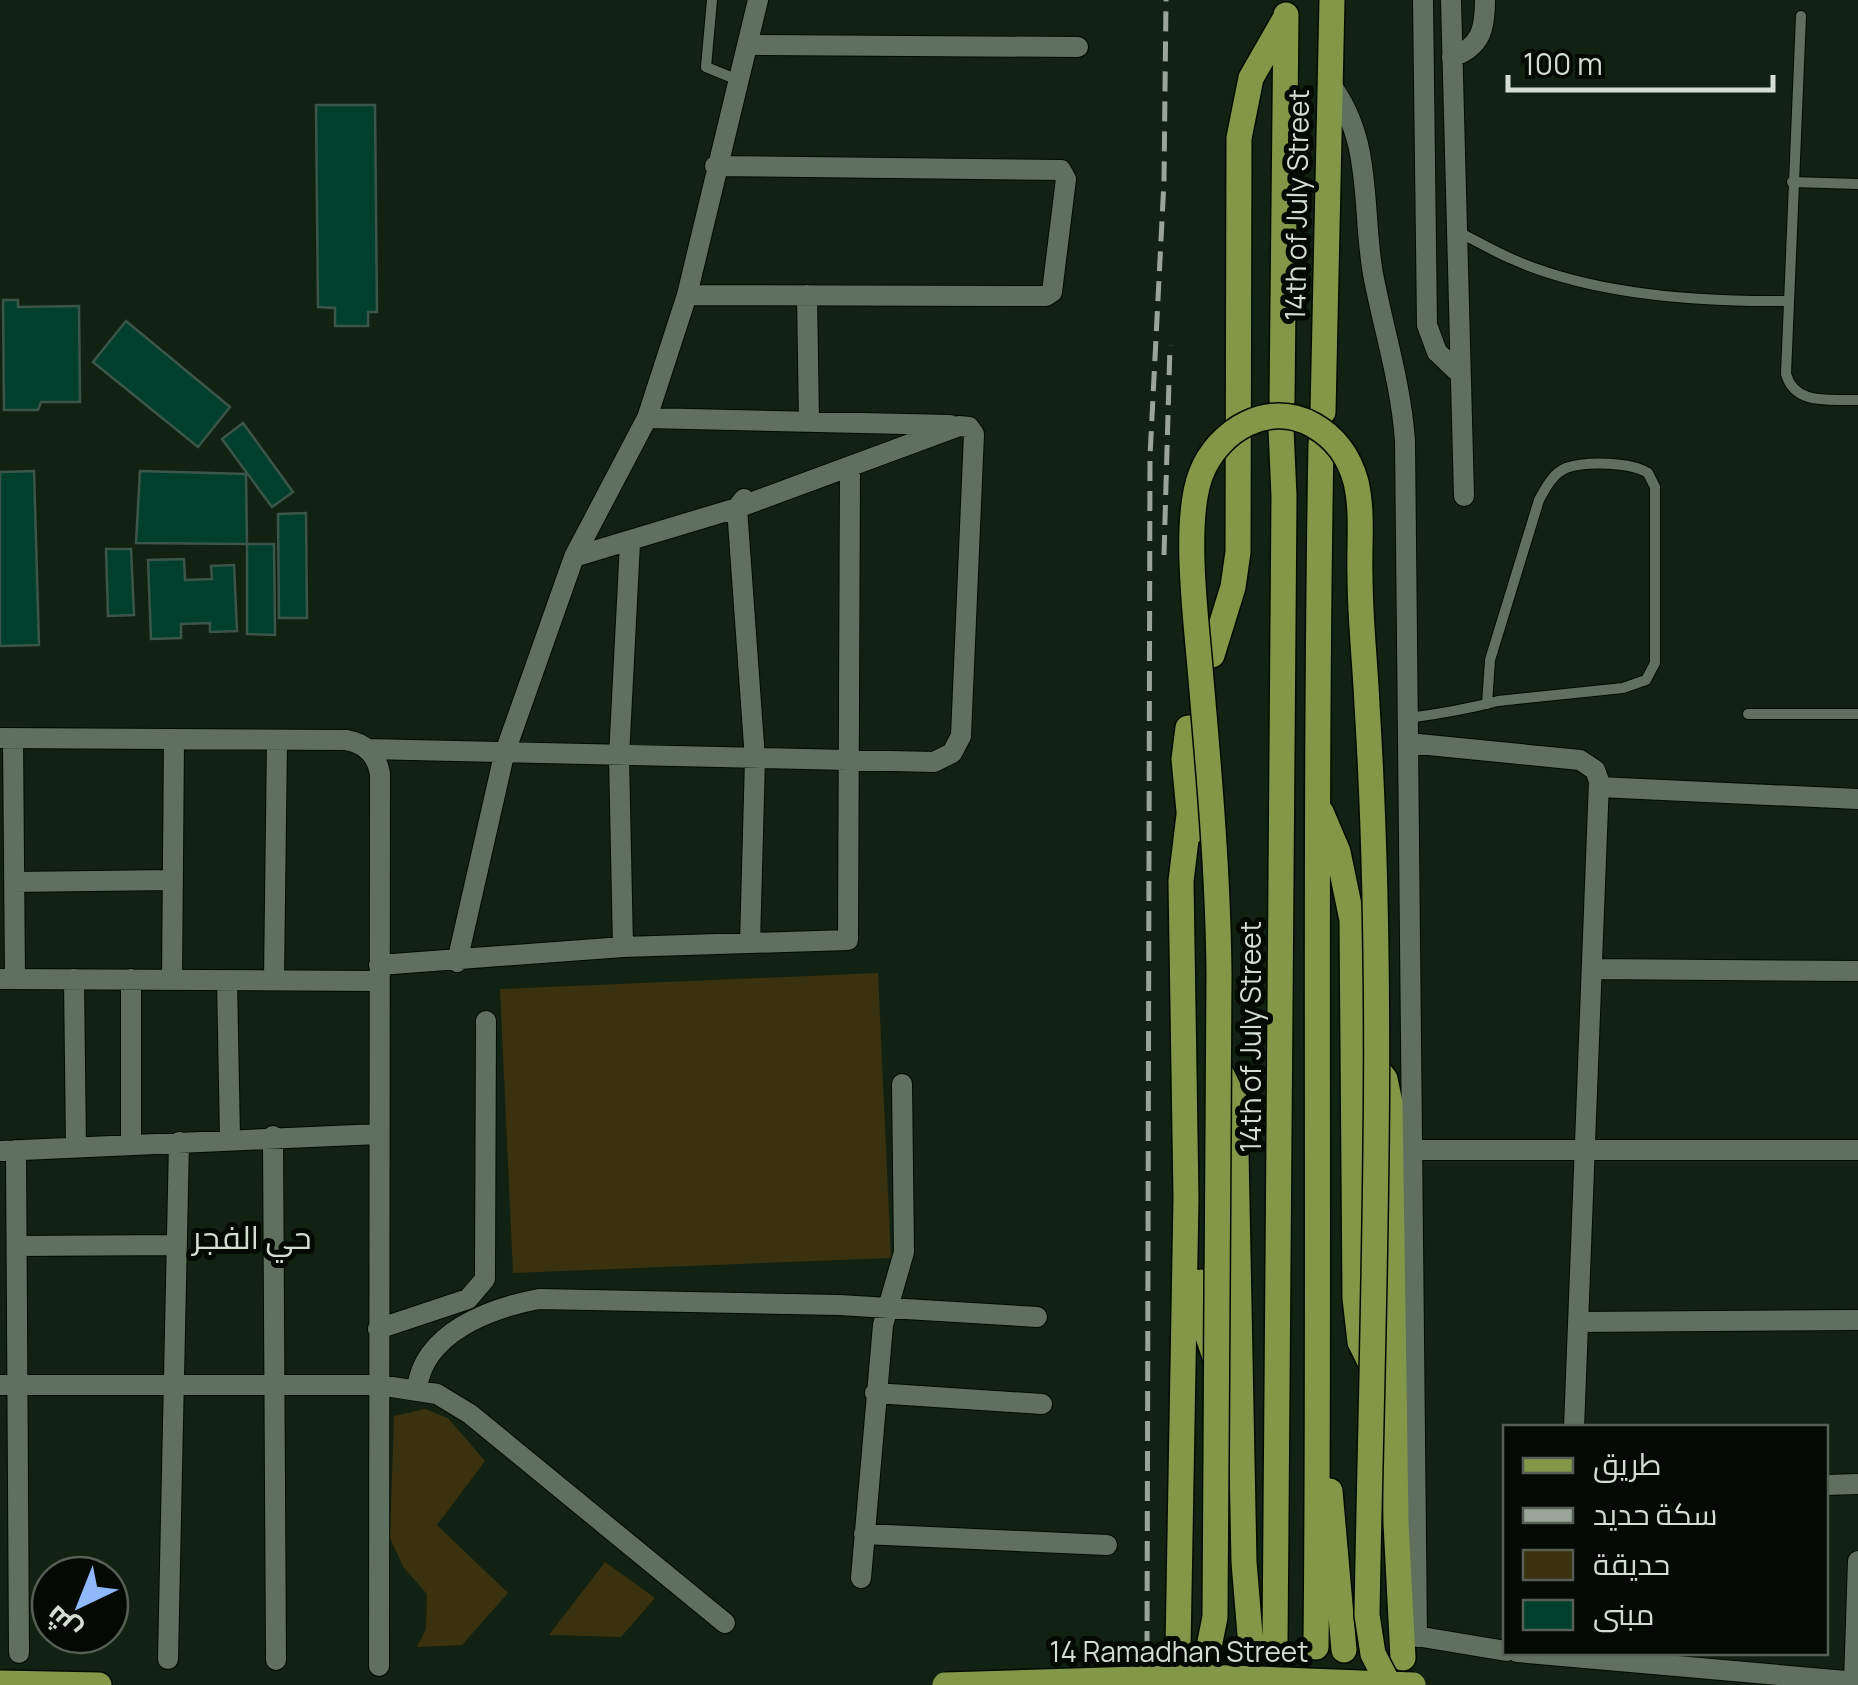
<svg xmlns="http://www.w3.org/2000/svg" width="1858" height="1685" viewBox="0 0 1858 1685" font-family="Manrope,Cairo,sans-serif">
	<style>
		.green { fill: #3a310e }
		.building { fill: #003f2c; stroke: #3b554a; stroke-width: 2.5 }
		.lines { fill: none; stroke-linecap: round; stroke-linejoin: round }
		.service-casing { stroke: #010b01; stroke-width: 12 }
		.minor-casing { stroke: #010b01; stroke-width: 22 }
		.primary-casing { stroke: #010b01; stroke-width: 28 }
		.service { stroke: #5f715e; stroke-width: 10 }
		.minor { stroke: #5f715e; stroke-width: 20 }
		.primary { stroke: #829748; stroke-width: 25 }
		.rail { stroke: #99a598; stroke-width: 5; stroke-dasharray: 20 10; stroke-linecap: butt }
		.primary-bridge-casing { stroke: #010b01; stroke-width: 28; stroke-linecap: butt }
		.primary-bridge { stroke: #829748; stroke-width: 25 }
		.labels { text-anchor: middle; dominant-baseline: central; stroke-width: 10; stroke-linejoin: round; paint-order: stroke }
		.street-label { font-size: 28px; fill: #d3ddd2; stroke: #040904 }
		.quarter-label { font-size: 32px; fill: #d3ddd2; stroke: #040904 }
	</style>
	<rect width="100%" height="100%" fill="#122212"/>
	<path class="green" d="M 878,973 L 891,1258 L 513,1273 L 500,989 Z
		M 425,1409 L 448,1418 L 485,1461 L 437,1525 L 508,1593 L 462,1645 L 417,1647 L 426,1629 L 427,1594 L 404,1568 L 390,1538 L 394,1416 Z
		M 605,1562 L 655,1598 L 621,1637 L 549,1635 Z"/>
	<path class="building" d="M 316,105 L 375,105 L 377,312 L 368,312 L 368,326 L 335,326 L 335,308 L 318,307 Z
		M 3,300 L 18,300 L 18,307 L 79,306 L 80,402 L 41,402 L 38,410 L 4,410 Z
		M 126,321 L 230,407 L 198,447 L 93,362 Z
		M 243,423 L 293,492 L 272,507 L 222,439 Z
		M 34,471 L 39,645 L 0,646 L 0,472 Z
		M 140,471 L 246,474 L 247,544 L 136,543 Z
		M 306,513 L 307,618 L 279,618 L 278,514 Z
		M 247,544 L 274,544 L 275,635 L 247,634 Z
		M 106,549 L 131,549 L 134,615 L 108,616 Z
		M 184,559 L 185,580 L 212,579 L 211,566 L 234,565 L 237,631 L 210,632 L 210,623 L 181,624 L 181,638 L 151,639 L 148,560 Z"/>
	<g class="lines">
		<g class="service-casing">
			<path id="service" d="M 712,0 L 706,67 L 738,80
				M 1801,16 L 1786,374 C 1795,406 1830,399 1858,400
				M 1792,182 L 1858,184
				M 1456,231 C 1475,240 1493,251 1512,259 C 1593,295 1700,302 1788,301
				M 1748,714 L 1858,714
				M 1408,718 C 1439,714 1468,709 1498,701 L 1623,688 L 1646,680 L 1655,663 L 1655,487 L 1648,473 C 1631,462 1586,461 1566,468 C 1553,473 1545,489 1539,500 L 1490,660 L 1487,704"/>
		</g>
		<g class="minor-casing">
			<path id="minor" d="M 1423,0 L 1427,325 L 1437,352 L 1457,371
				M 1451,0 L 1464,496
				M 749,45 L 1078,47
				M 1452,57 C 1481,47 1485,29 1485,0
				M 1328,81 C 1374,140 1361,205 1373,274 C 1384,331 1401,384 1405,441 L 1417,1637
				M 687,295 L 1046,296 L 1052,292 L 1066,179 L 1061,170 L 715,166
				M 807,295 L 809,422
				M 647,418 L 950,425
				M 744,499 L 737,508 L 755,759 L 750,943
				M 0,738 L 346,740 C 365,743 377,755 380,774 L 379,1666
				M 13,738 L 15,979
				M 1408,743 L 1580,760 L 1595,770 L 1599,781 L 1574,1428
				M 367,749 L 934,762 L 952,753 L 961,736 L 974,434 L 969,427 L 959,426 L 737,508 L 574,557
				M 1599,787 L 1858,799
				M 14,882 L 173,880
				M 623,947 L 619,757 L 630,543
				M 457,962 L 504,755 L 574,557 L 647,418 L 687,295 L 758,0
				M 379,965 L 623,947 L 848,940 L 850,469
				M 1592,969 L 1858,971
				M 0,979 L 378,981
				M 74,979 L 76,1148
				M 172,980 L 174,739
				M 227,980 L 230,1138
				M 274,980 L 277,740
				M 273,1136 L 276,1660
				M 131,1145 L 131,979
				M 16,1150 L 19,1653
				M 1409,1150 L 1858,1150
				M 0,1151 L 379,1134
				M 17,1246 L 177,1245
				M 1578,1322 L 1858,1320
				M 378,1329 L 468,1299 L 485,1279 L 486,1021
				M 0,1385 L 379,1385 L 437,1394 L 470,1414 L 725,1623
				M 417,1389 C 423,1333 490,1308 539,1299 L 839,1305 L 1037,1317
				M 875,1393 L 1042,1404
				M 1826,1485 L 1858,1484
				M 864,1534 L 1107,1545
				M 861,1578 L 883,1325 L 904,1252 L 902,1084
				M 1404,1634 L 1506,1651
				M 1517,1652 L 1858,1682
				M 168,1659 L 179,1142
				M 1854,1682 L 1858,1561"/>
		</g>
		<g class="primary-casing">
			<path id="primary" d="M 1282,400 L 1286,15
				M 1323,412 L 1332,0
				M 1212,655 L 1233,587 L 1238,552 L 1239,138 L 1251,78 L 1286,17
				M 1188,728 L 1184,759 L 1191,832
				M 1321,812 L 1338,852 L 1352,920 L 1355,1298 L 1360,1342 L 1371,1364
				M 1374,1065 L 1385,1079 L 1390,1103 L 1396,1523 L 1403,1658
				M 1219,1069 L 1235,1101 L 1244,1562 L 1251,1647
				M 1201,1282 L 1203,1322 L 1215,1357
				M 1330,1491 L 1344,1650
				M 1275,1646 L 1284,496 L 1281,429
				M 1316,1647 C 1320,1246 1314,844 1321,443
				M 1178,1649 L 1186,1198 L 1181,881 L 1189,815
				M 0,1683 L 99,1685"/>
		</g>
		<use href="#service" class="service"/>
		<use href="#minor" class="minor"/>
		<use href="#primary" class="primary"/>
		<path class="rail" d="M 1164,555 L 1170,345
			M 1147,1651 L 1150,456 L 1164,181 L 1166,0"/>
		<g class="primary-bridge-casing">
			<path id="primary-bridge" d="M 1203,1677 L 1215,1617 L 1219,974 C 1218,872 1209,770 1200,668 C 1196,618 1183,520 1201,474 C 1218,430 1269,400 1313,425 C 1336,438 1349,456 1356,482 C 1363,512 1359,544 1360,575 C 1360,618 1365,661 1367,705 C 1386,1007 1372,1312 1367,1615 L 1373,1654 L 1388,1683
				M 945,1685 L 1203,1677 L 1413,1685"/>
		</g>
		<use href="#primary-bridge" class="primary-bridge"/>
	</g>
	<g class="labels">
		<g class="street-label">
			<text transform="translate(1296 205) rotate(-89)">14th of July Street</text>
			<text transform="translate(1250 1037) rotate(-90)">14th of July Street</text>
			<text x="1179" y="1651">14 Ramadhan Street</text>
		</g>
		<g class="quarter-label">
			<text x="252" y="1237">حي الفجر</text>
		</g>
	</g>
	<rect x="1503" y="1425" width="325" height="230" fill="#040904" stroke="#575e56" stroke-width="2.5"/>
	<rect x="1523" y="1458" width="50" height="15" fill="#829748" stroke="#575e56" stroke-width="2.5"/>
	<text x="1593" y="1475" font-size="30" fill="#d3ddd2">طريق</text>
	<rect x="1523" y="1508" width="50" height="15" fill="#99a598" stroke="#575e56" stroke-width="2.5"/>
	<text x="1593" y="1525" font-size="30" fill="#d3ddd2">سكة حديد</text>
	<rect x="1523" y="1550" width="50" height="30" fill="#3a310e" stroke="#575e56" stroke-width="2.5"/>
	<text x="1593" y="1575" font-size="30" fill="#d3ddd2">حديقة</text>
	<rect x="1523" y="1600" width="50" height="30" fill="#003f2c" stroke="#575e56" stroke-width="2.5"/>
	<text x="1593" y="1625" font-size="30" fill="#d3ddd2">مبنى</text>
	<g transform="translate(80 1605) rotate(223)"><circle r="48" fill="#040904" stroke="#575e56" stroke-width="2.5"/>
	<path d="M0-8L18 38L0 25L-18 38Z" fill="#90b8fd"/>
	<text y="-15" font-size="28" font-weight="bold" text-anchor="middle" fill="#d3ddd2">ش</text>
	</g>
	<path d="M1508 75v15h265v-15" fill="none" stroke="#d3ddd2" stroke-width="5"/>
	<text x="1523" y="75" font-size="30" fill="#d3ddd2" stroke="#040904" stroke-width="8" paint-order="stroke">100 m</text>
</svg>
